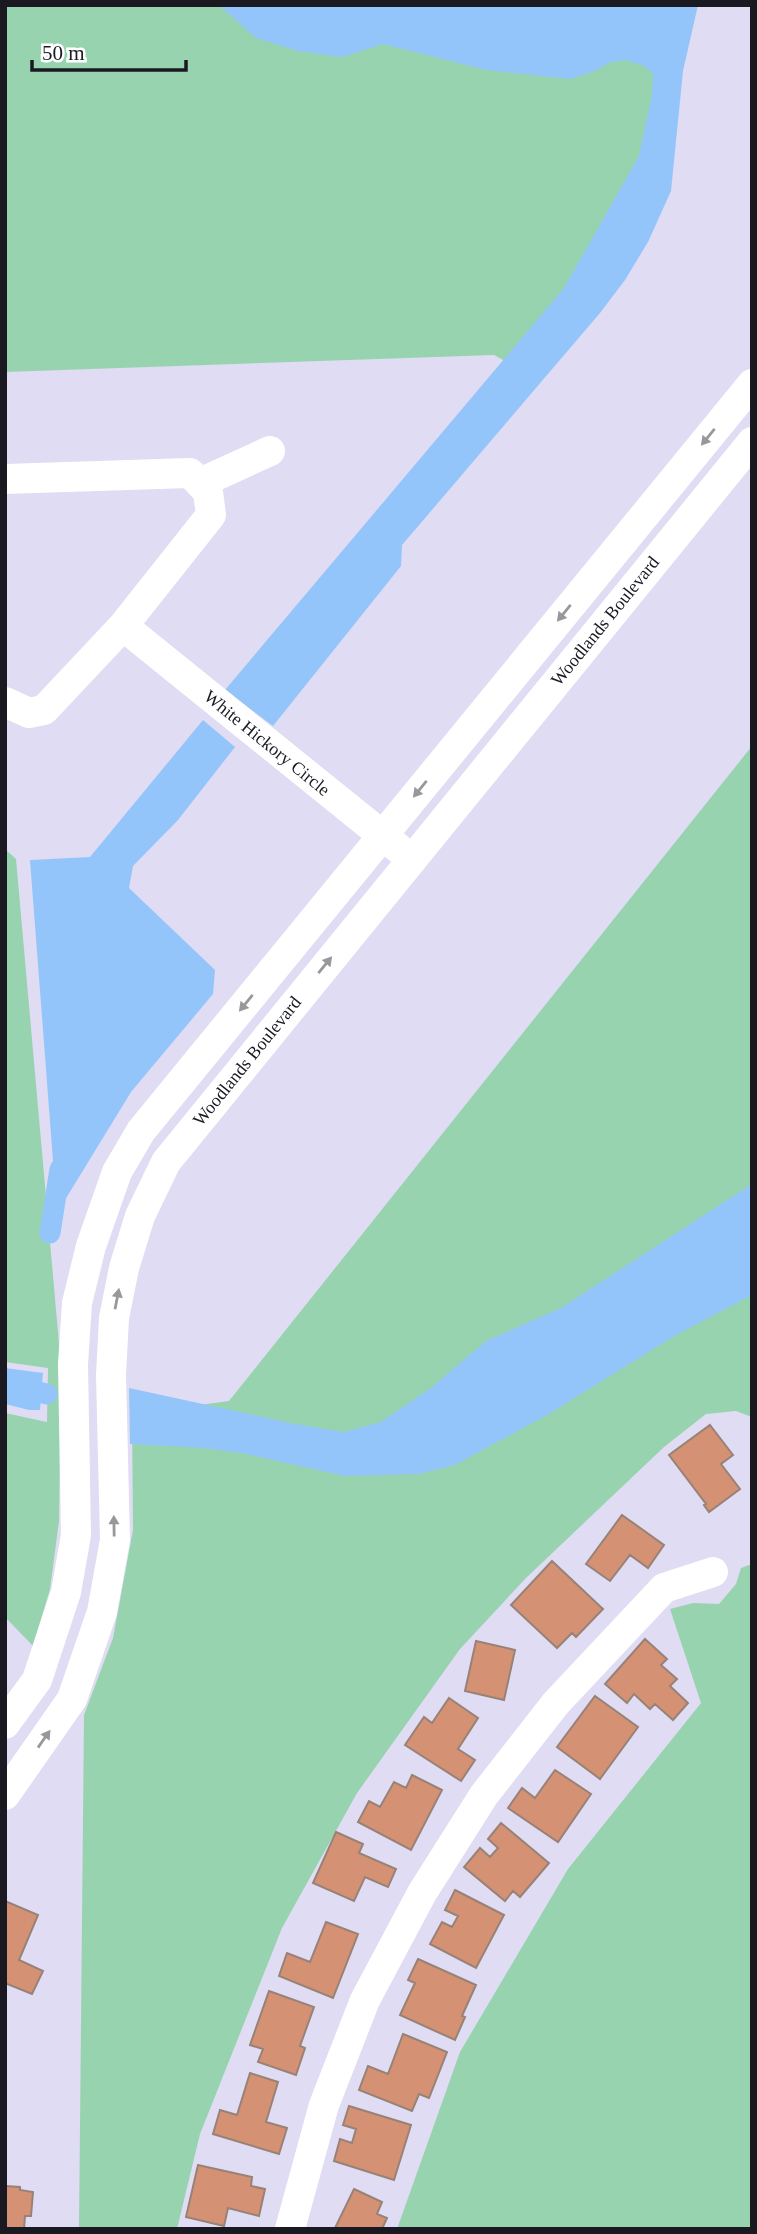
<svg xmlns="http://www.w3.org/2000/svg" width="757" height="2234" viewBox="0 0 757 2234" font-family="'Times New Roman',serif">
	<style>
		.green { fill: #98d3af }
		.water { fill: #94c5fa }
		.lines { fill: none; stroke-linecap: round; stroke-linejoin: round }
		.canal { stroke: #94c5fa; stroke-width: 21 }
		.building { fill: #d49173; stroke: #988278; stroke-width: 2 }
		.minor { stroke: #fff; stroke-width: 30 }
		.oneway { fill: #98989b }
		.labels { text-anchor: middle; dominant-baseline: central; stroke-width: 5; stroke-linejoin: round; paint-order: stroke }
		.street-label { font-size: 18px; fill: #1a1921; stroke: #fff }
	</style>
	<rect width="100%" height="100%" fill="#dfdcf3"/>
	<path class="green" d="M 5,5 L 537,5 L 664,41 L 662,146 L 516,367 L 494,355 L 5,372 Z
		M 752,746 L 752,1417 L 736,1411 L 706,1414 L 664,1447 L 526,1578 L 460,1649 L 357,1793 L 282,1928 L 200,2134 L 177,2229 L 79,2229 L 84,1715 L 113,1638 L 133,1530 L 132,1414 L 229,1401 Z
		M 5,849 L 16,859 L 61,1366 L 59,1521 L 50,1589 L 33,1646 L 5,1617 L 5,1413 L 47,1422 L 48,1368 L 5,1362 Z
		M 752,1564 L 752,2229 L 397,2229 L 460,2052 L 568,1869 L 701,1703 L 670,1609 L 693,1603 L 719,1604 L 736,1584 L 741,1568 Z"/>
	<path class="water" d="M 219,5 L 698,5 L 683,71 L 671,191 L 648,242 L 625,280 L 600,313 L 402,545 L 401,566 L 273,726 L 225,690 L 564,288 L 639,156 L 652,95 L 653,73 L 642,65 L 626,60 L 611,62 L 592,72 L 570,79 L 486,70 L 383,44 L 342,57 L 298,51 L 256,38 Z
		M 203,720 L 235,747 L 178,820 L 133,866 L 129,888 L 215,970 L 213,994 L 131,1092 L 57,1213 L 30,860 L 90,857 Z
		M 752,1184 L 752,1295 L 676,1335 L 547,1415 L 455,1465 L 419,1474 L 345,1476 L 242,1453 L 204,1448 L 130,1444 L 129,1388 L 295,1424 L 344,1432 L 381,1422 L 431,1388 L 486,1341 L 561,1308 Z
		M 5,1368 L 43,1373 L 40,1410 L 29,1410 L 5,1404 Z"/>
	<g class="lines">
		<path class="canal" d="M 50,1233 L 60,1169
			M 5,1385 L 47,1394"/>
	</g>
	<path class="building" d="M 710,1425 L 733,1455 L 721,1464 L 740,1489 L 709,1512 L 704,1505 L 706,1504 L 669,1455 Z
		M 622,1515 L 664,1545 L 648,1568 L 630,1555 L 610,1581 L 586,1564 Z
		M 552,1561 L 603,1609 L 576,1637 L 572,1633 L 557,1648 L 511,1605 Z
		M 645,1639 L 667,1659 L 661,1665 L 677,1679 L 670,1686 L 688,1703 L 673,1720 L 655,1704 L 650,1709 L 634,1694 L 627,1703 L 605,1684 Z
		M 476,1641 L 515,1650 L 504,1700 L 465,1691 Z
		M 595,1696 L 638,1727 L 600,1779 L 557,1747 Z
		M 449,1698 L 478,1718 L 458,1749 L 475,1760 L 461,1781 L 405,1745 L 424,1717 L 432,1723 Z
		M 555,1770 L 591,1794 L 558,1842 L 508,1808 L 522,1788 L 535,1798 Z
		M 412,1775 L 442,1790 L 411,1850 L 358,1822 L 369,1801 L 380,1807 L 394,1782 L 406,1788 Z
		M 501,1823 L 549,1863 L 520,1897 L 513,1891 L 505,1901 L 464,1867 L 480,1848 L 490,1857 L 498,1848 L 488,1839 Z
		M 336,1832 L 363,1844 L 359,1853 L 396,1869 L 388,1887 L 365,1877 L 354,1901 L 313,1883 Z
		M 455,1890 L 504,1915 L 476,1968 L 430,1944 L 442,1922 L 452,1927 L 458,1916 L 445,1910 Z
		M 5,1901 L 38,1915 L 19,1960 L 43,1971 L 32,1994 L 5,1983 Z
		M 326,1922 L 358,1934 L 333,1998 L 279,1976 L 287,1953 L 310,1962 Z
		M 418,1959 L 476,1985 L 462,2016 L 465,2017 L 455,2040 L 400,2015 L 415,1983 L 408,1980 Z
		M 269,1991 L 314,2007 L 300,2046 L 305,2048 L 296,2075 L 258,2062 L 263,2049 L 250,2045 Z
		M 403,2034 L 447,2052 L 429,2098 L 419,2094 L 412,2111 L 359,2090 L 368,2066 L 388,2074 Z
		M 250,2073 L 278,2082 L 266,2122 L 287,2128 L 279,2154 L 213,2134 L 220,2110 L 237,2115 Z
		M 349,2106 L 411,2125 L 394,2180 L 334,2161 L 340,2139 L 352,2143 L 356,2129 L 343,2125 Z
		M 198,2165 L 252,2177 L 251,2186 L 265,2189 L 259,2216 L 228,2208 L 224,2226 L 186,2217 Z
		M 5,2186 L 20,2187 L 20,2190 L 33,2192 L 31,2216 L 25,2216 L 24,2229 L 5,2229 Z
		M 354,2189 L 382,2202 L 377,2214 L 387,2218 L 382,2229 L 335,2228 Z"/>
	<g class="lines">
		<path class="minor" d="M 5,479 L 190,473 L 208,492 L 211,515 L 123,626 L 44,710 L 29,713 L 5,702
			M 200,483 L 270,451
			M 123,626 L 398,848
			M 5,1724 L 37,1680 L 66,1592 L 76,1535 L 73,1364 L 77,1303 L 91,1246 L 117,1172 L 141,1131 L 752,384
			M 5,1795 L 72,1699 L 102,1612 L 115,1540 L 111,1375 L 114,1318 L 124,1268 L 140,1216 L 166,1162 L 752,442
			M 290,2229 L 324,2105 L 365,2000 L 422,1893 L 484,1795 L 556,1703 L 664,1588 L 713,1572"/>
	</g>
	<defs><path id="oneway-solid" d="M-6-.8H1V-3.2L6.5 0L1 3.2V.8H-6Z" transform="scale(1.75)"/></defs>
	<g class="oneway">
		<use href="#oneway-solid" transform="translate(708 437) rotate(129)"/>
		<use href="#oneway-solid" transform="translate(564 613) rotate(129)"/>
		<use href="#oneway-solid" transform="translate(420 789) rotate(129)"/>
		<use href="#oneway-solid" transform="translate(325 965) rotate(-51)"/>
		<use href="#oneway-solid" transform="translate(246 1003) rotate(129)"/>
		<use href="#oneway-solid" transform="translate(117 1299) rotate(-79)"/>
		<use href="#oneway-solid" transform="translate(114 1526) rotate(-91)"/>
		<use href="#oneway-solid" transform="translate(44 1739) rotate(-55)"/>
	</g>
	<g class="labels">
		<g class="street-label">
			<text transform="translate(605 621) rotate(-51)">Woodlands Boulevard</text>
			<text transform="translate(267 743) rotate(39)">White Hickory Circle</text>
			<text transform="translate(247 1061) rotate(-51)">Woodlands Boulevard</text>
		</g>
	</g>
	<rect width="757" height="2234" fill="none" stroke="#1a1921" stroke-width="14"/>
	<path d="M32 60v10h154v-10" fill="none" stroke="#1a1921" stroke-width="3.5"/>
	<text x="42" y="60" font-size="21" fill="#1a1921" stroke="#ffffff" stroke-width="5" paint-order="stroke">50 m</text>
</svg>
